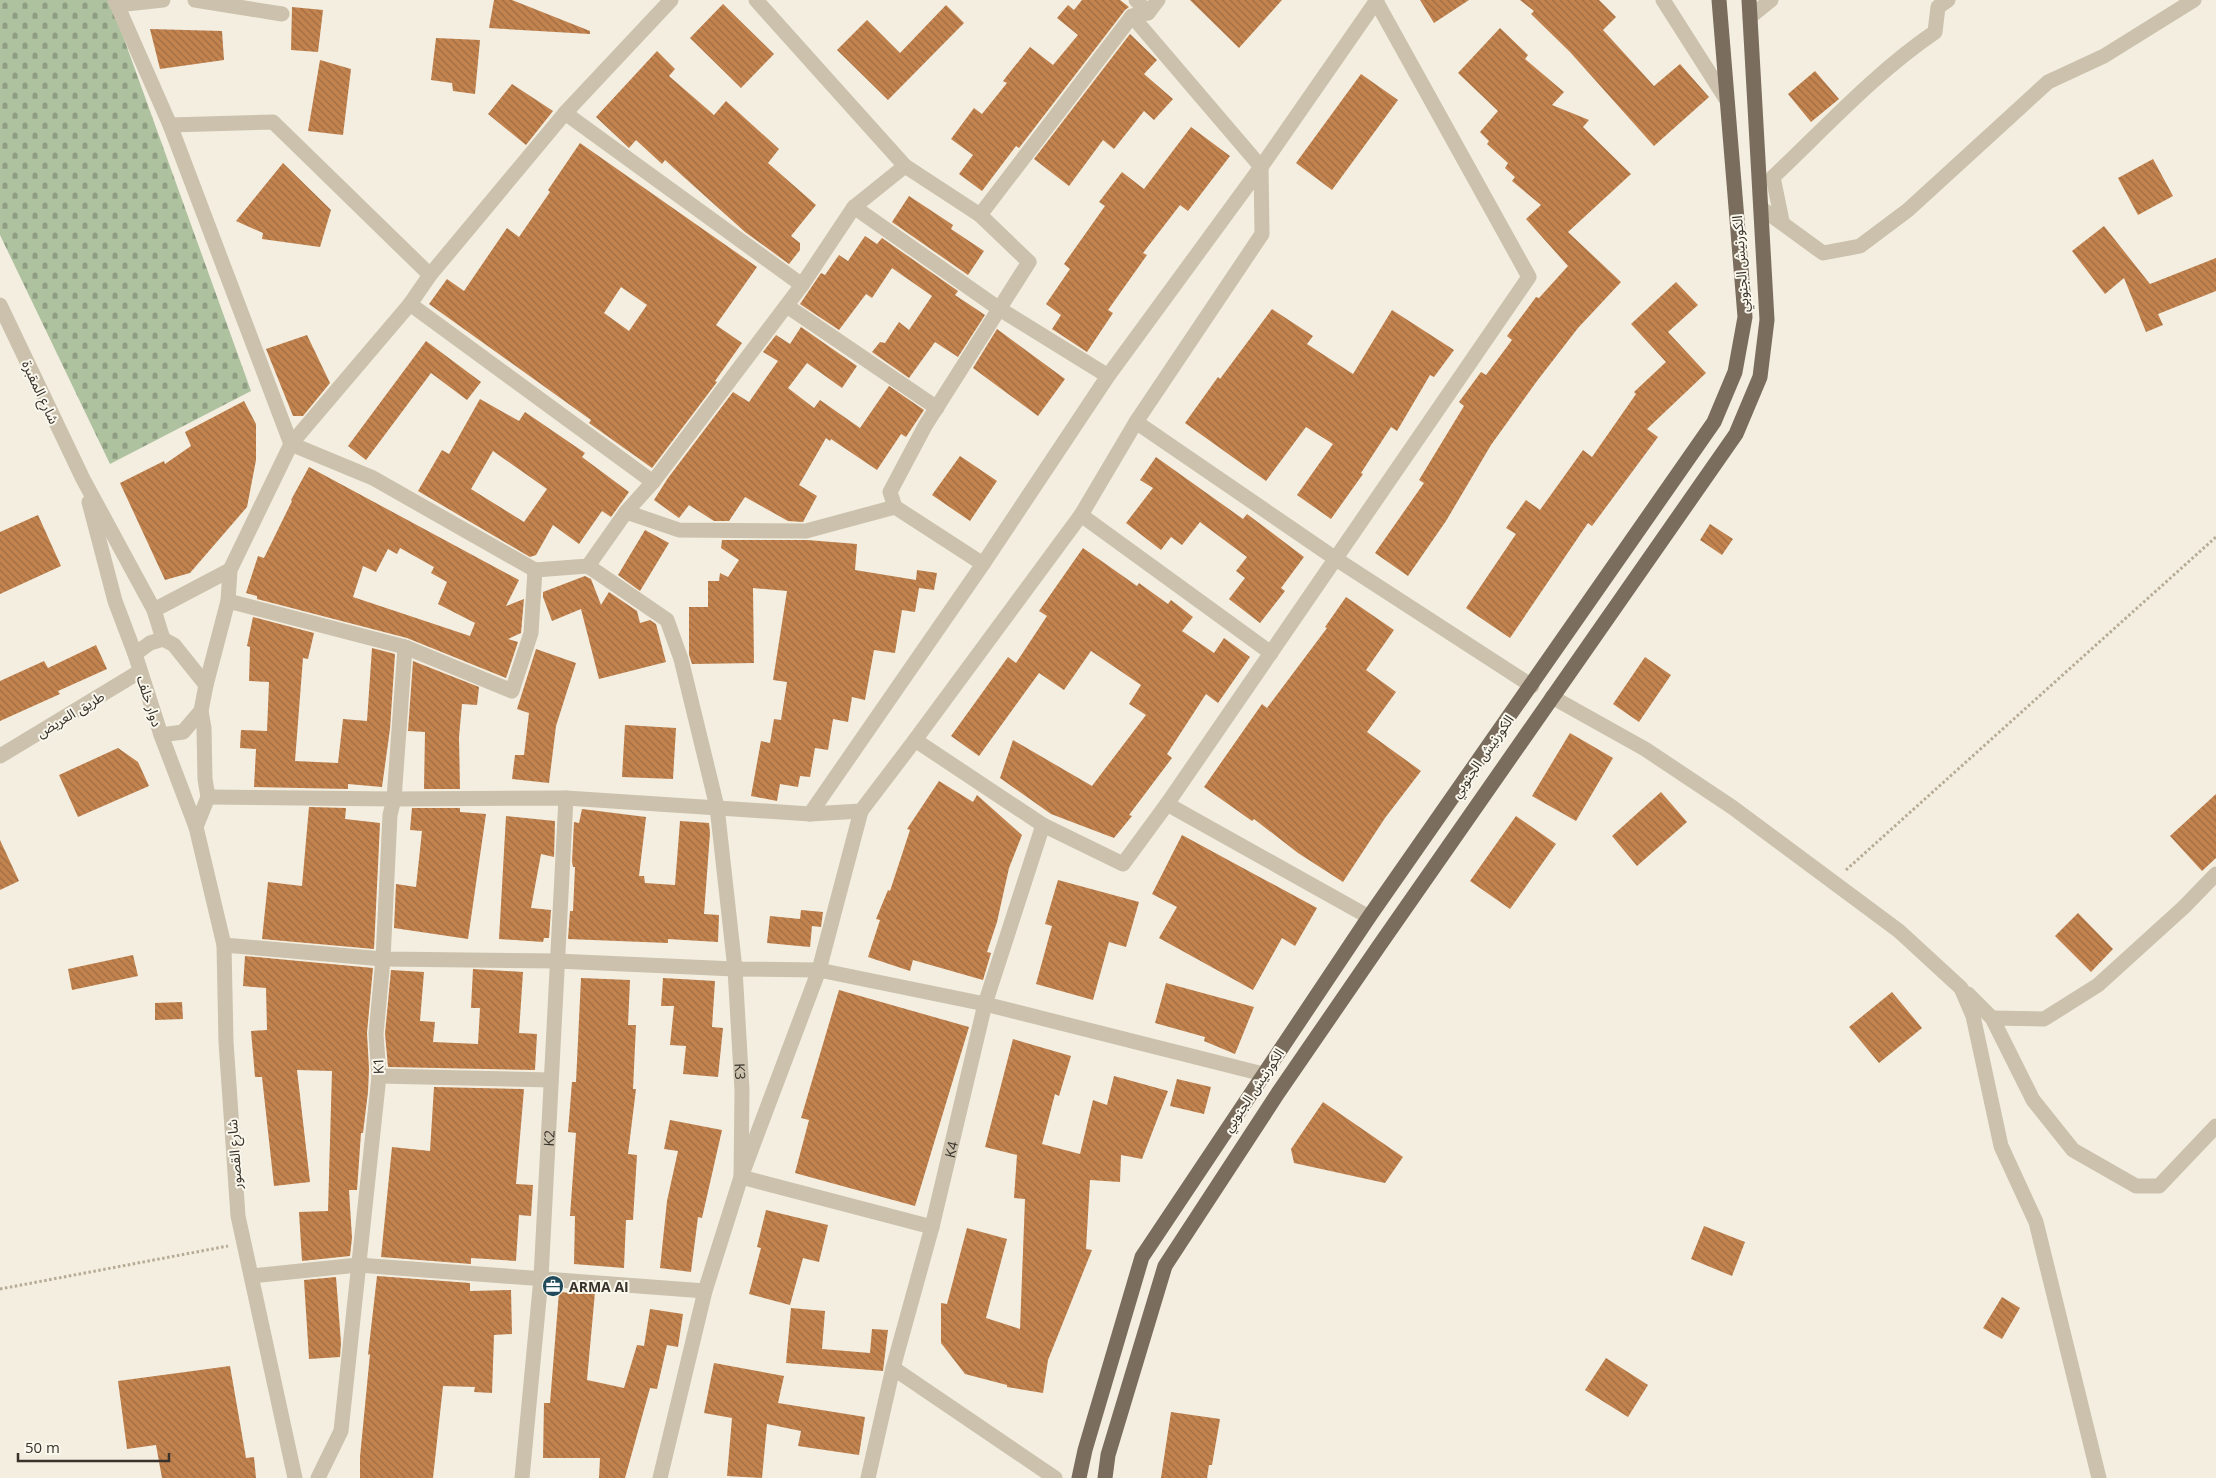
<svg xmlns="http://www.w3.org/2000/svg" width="2216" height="1478" viewBox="0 0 2216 1478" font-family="'Open Sans','Noto Sans Arabic',sans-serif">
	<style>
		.cemetery { fill: url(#cemetery-stones) }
		.building { fill: url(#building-back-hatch); fill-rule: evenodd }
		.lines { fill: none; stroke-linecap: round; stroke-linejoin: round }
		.path { stroke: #b7ab96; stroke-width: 3; stroke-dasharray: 2.5 2.5; stroke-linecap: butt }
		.minor { stroke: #cbc1ac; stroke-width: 15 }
		.major { stroke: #7a6d5d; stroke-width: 15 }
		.labels { text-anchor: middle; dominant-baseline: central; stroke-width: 4; stroke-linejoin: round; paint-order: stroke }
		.street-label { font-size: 14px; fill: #39322b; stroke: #faf7ed }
		.poi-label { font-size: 14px; font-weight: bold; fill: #39322b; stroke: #faf7ed; text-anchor: start }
	</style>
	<defs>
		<pattern id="cemetery-stones" width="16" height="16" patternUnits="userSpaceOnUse" patternTransform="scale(1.25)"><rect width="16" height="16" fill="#afc2a0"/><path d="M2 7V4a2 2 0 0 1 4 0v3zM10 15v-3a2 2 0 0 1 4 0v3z" fill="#8f9e83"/></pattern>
		<pattern id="building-back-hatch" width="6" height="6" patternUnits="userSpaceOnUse" patternTransform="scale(1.25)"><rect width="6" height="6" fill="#c2834f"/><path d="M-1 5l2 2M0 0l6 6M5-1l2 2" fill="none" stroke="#9f6c42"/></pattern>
	</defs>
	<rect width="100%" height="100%" fill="#f3eee0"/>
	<path class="cemetery" d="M 0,0 L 110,0 L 251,391 L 110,464 L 0,235 Z"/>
	<path class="building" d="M 494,0 L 512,0 L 590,31 L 590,34 L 489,28 Z
		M 1082,0 L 1120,0 L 1129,7 L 1125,10 L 1019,148 L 1016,146 L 982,191 L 959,174 L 973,155 L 951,139 L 974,108 L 982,114 L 1007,83 L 1003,81 L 1030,47 L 1053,65 L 1078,35 L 1057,18 L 1068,5 L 1074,10 Z
		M 1190,0 L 1282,0 L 1239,48 Z
		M 1420,0 L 1469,0 L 1434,23 Z
		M 1520,0 L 1599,0 L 1616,17 L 1603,30 L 1654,86 L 1680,64 L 1709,97 L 1654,146 L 1570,52 L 1531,14 L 1534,11 Z
		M 723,4 L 774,54 L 741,88 L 690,38 Z
		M 946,5 L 964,23 L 888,100 L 837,50 L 867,20 L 900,53 Z
		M 292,7 L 323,10 L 318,52 L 291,50 Z
		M 1500,28 L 1528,55 L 1525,59 L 1564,92 L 1552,105 L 1589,120 L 1583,127 L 1631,174 L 1568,232 L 1621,282 L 1578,328 L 1537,381 L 1491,445 L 1446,521 L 1408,576 L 1375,553 L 1424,483 L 1419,480 L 1464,406 L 1459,402 L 1481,372 L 1486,375 L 1512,340 L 1507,336 L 1536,297 L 1539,298 L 1568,266 L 1526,219 L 1541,205 L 1512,181 L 1515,177 L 1505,168 L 1508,163 L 1487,144 L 1489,141 L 1480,132 L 1498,111 L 1458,73 Z
		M 150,29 L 222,31 L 224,60 L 160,69 Z
		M 1130,34 L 1157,60 L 1144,74 L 1173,99 L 1154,120 L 1144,111 L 1114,149 L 1103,140 L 1069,186 L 1034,159 Z
		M 436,38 L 480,40 L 475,94 L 453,91 L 452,83 L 431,80 Z
		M 657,51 L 675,69 L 669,76 L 714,115 L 726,101 L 779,149 L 768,163 L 816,205 L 791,236 L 800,243 L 800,250 L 789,264 L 745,232 L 665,160 L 662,164 L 636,140 L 629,148 L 596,117 Z
		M 320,60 L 351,69 L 343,135 L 308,131 Z
		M 1815,71 L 1839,99 L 1811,122 L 1788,94 Z
		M 1361,74 L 1398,100 L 1332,190 L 1296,163 Z
		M 512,84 L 553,111 L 526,145 L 488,114 Z
		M 1191,127 L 1230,156 L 1188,211 L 1180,205 L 1143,253 L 1147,255 L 1108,310 L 1113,313 L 1087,352 L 1052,329 L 1061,315 L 1046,304 L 1070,269 L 1064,264 L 1105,206 L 1099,202 L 1122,172 L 1144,189 Z
		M 580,143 L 757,267 L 716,325 L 742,343 L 715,381 L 717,382 L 652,468 L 589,423 L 591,420 L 429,304 L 447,279 L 464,291 L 507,228 L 519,237 L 550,192 L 548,190 ZM 621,287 L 647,305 L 629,331 L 604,313 Z
		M 2153,159 L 2173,196 L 2138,215 L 2118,178 Z
		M 283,163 L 331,210 L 320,247 L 262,239 L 263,233 L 236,221 Z
		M 909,196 L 953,225 L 951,229 L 984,251 L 968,275 L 892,222 Z
		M 2104,226 L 2150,284 L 2216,258 L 2216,291 L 2158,314 L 2163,325 L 2146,332 L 2124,278 L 2105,294 L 2072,251 Z
		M 865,236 L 877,244 L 882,238 L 958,291 L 955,295 L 985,315 L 958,357 L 935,342 L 909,378 L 872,352 L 880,342 L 885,343 L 899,322 L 909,330 L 932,296 L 892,268 L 872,298 L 866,294 L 839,330 L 800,304 L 821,273 L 825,275 L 839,255 L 848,261 Z
		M 1676,282 L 1698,305 L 1668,332 L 1706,373 L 1647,429 L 1658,437 L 1592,526 L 1588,523 L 1510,638 L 1466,608 L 1516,534 L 1506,528 L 1526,500 L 1540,510 L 1583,450 L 1592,457 L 1636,394 L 1634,392 L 1666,362 L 1631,324 Z
		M 1272,309 L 1313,336 L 1307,344 L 1353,374 L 1392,310 L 1454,350 L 1434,377 L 1430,375 L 1397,431 L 1391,427 L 1361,473 L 1363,474 L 1331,519 L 1297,495 L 1333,444 L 1306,427 L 1266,481 L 1185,423 L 1218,377 L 1220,379 Z
		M 801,327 L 857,366 L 842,388 L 807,363 L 788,388 L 814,408 L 820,400 L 860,428 L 889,386 L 924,410 L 906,437 L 901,434 L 877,470 L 831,439 L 830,441 L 826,438 L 799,485 L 817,496 L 803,522 L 788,521 L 745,497 L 729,521 L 714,521 L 689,505 L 679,518 L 654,500 L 668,478 L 733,392 L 749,402 L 778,361 L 763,352 L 776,335 L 790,344 Z
		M 997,329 L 1065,379 L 1038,416 L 973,368 Z
		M 307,335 L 330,383 L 303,416 L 293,416 L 266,349 Z
		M 426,341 L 481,382 L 467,400 L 431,373 L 366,460 L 348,446 Z
		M 480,399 L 519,421 L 525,412 L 585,453 L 582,457 L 629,492 L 611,517 L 602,511 L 579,544 L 553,525 L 536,555 L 530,557 L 418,491 L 442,450 L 449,454 ZM 493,451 L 547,489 L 524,522 L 471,489 Z
		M 244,401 L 256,424 L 256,460 L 247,507 L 190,573 L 165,580 L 120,483 L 164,461 L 165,464 L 191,446 L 185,432 Z
		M 960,456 L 997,481 L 970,521 L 932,495 Z
		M 1156,457 L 1243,519 L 1247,514 L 1304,557 L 1281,588 L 1285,591 L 1260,623 L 1229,599 L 1245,578 L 1236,571 L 1247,557 L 1200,522 L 1182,545 L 1171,537 L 1161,550 L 1126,523 L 1153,488 L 1140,480 Z
		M 309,467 L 519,580 L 506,606 L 524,599 L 521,633 L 508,639 L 518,642 L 506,678 L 407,638 L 257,599 L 257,596 L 246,593 L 258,556 L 264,558 L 292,501 L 291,500 ZM 400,548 L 434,567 L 431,573 L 447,582 L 438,604 L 475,623 L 470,636 L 353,597 L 363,566 L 376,572 L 388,549 L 397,554 Z
		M 38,515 L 61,566 L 0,594 L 0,532 Z
		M 1710,524 L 1733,539 L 1722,555 L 1700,540 Z
		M 645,530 L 669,543 L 640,591 L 618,575 Z
		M 722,540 L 807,540 L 857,544 L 855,570 L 916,580 L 917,570 L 937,573 L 934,590 L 919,588 L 915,612 L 902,610 L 895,653 L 874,650 L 865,700 L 852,697 L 848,722 L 833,719 L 828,750 L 815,748 L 810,777 L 800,776 L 798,787 L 780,784 L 777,801 L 751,796 L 761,741 L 770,743 L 774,719 L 781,720 L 787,682 L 773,680 L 787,591 L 753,588 L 754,663 L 692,664 L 689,655 L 689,607 L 708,607 L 708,581 L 719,581 L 720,573 L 728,577 L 739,560 L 721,548 Z
		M 1083,548 L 1137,586 L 1139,583 L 1168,604 L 1171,600 L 1193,617 L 1182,631 L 1214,653 L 1224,638 L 1250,657 L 1218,703 L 1206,694 L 1167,754 L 1172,758 L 1129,815 L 1132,816 L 1114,838 L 1051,814 L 1000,778 L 1013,740 L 1092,786 L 1146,715 L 1129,704 L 1141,685 L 1091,651 L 1064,690 L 1039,673 L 979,756 L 951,736 L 1008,657 L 1016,663 L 1047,616 L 1039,611 Z
		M 585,576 L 591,579 L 601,605 L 609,592 L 637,611 L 640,623 L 650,620 L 656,624 L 666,662 L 599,679 L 581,609 L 552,621 L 543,597 L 543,592 Z
		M 1346,597 L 1394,630 L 1366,670 L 1396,692 L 1367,732 L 1421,771 L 1385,818 L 1343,882 L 1298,853 L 1254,819 L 1252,821 L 1204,787 L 1262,704 L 1267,708 L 1327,628 L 1325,627 Z
		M 253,617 L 314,633 L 308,659 L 303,658 L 295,761 L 338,763 L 343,719 L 367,721 L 372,648 L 395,654 L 390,729 L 382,787 L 348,784 L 348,789 L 254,787 L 256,749 L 240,748 L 241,730 L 267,731 L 269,682 L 249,681 L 250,647 L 247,646 Z
		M 96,645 L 107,669 L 58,691 L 60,694 L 0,721 L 0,681 L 44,661 L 48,668 Z
		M 536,649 L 576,663 L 556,726 L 549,783 L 512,779 L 515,755 L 524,755 L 529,713 L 517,709 Z
		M 1645,657 L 1671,675 L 1639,722 L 1613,704 Z
		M 413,661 L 479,687 L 477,705 L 462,704 L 459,737 L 460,789 L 424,789 L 425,732 L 408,731 Z
		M 625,725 L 676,728 L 673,779 L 622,777 Z
		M 1570,733 L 1613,758 L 1576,821 L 1532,796 Z
		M 118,748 L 138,762 L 149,786 L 78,817 L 59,775 Z
		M 939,781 L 973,802 L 977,795 L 1022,835 L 1009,868 L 997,922 L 987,952 L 991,953 L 983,980 L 913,960 L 910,971 L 868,957 L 880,920 L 876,919 L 888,890 L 890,891 L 910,830 L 907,829 Z
		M 1661,792 L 1687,822 L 1637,866 L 1612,836 Z
		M 2216,794 L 2216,858 L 2202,871 L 2170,836 Z
		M 309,807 L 346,808 L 345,819 L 380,823 L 374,949 L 262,939 L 268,882 L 302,886 Z
		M 412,808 L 460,808 L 460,812 L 486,814 L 468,939 L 394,928 L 396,884 L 416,887 L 422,831 L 410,830 Z
		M 582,809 L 646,817 L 639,876 L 644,876 L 645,883 L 675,885 L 680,821 L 709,823 L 710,833 L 704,914 L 719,915 L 718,942 L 668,939 L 668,943 L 568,939 L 570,911 L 573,911 L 575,867 L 573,867 L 572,862 L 574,822 L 579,823 Z
		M 506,816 L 555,821 L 554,857 L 541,854 L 531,908 L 551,910 L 549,938 L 544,938 L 543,942 L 499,939 Z
		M 1516,816 L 1556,844 L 1510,909 L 1470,881 Z
		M 1182,835 L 1317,908 L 1295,946 L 1282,938 L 1253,990 L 1159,938 L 1177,907 L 1152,894 Z
		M 0,840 L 19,881 L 0,890 Z
		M 1058,880 L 1139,902 L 1126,947 L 1109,942 L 1093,1000 L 1036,984 L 1052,926 L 1045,924 Z
		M 801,910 L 823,912 L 821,927 L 812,926 L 810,947 L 767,943 L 770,916 L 800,919 Z
		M 2078,913 L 2113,949 L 2091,972 L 2055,936 Z
		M 133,955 L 138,976 L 72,990 L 68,969 Z
		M 245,956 L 373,968 L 367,1033 L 369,1069 L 368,1092 L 363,1133 L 361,1133 L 357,1190 L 349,1190 L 352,1238 L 350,1256 L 302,1261 L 299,1212 L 328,1211 L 332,1071 L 297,1070 L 310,1182 L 274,1186 L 262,1077 L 255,1077 L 251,1031 L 267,1030 L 266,988 L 243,986 Z
		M 473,969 L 523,972 L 519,1033 L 537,1034 L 535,1070 L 388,1067 L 385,1034 L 391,970 L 424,972 L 420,1021 L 435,1022 L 433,1042 L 478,1044 L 480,1008 L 471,1008 Z
		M 581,978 L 630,980 L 628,1025 L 636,1025 L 633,1089 L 636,1089 L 628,1154 L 637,1155 L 633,1220 L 626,1220 L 624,1268 L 574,1264 L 575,1216 L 570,1216 L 576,1133 L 568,1132 L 572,1082 L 576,1082 Z
		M 663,978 L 715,981 L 712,1027 L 723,1028 L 718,1077 L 683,1074 L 686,1046 L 670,1045 L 674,1006 L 661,1006 Z
		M 1166,983 L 1254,1007 L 1235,1054 L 1204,1041 L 1205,1037 L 1155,1023 Z
		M 839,990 L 969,1027 L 915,1206 L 795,1173 L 809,1120 L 801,1118 Z
		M 1892,992 L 1922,1028 L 1879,1063 L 1849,1027 Z
		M 182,1002 L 183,1019 L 155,1020 L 155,1003 Z
		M 1013,1039 L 1071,1056 L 1059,1096 L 1055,1094 L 1042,1144 L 1080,1154 L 1093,1100 L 1107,1105 L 1114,1076 L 1168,1091 L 1142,1159 L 1121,1155 L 1120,1182 L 1090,1180 L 1086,1249 L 1092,1250 L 1048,1360 L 1043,1393 L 1007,1387 L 1007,1385 L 965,1374 L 941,1343 L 941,1303 L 947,1304 L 967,1228 L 1007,1239 L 986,1318 L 1020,1329 L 1025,1199 L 1014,1198 L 1017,1155 L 985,1147 Z
		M 1177,1079 L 1211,1087 L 1204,1114 L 1170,1106 Z
		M 434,1087 L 524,1089 L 516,1184 L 533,1185 L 531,1216 L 519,1215 L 516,1261 L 471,1258 L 471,1264 L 381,1257 L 392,1147 L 430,1151 Z
		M 1323,1102 L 1403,1157 L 1385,1183 L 1294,1163 L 1291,1149 Z
		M 670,1120 L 722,1130 L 702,1218 L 698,1217 L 691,1272 L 660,1268 L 667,1201 L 678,1151 L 664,1149 Z
		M 766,1210 L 828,1225 L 819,1262 L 803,1258 L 790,1305 L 749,1294 L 761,1248 L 757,1247 Z
		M 1704,1226 L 1745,1242 L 1732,1276 L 1691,1259 Z
		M 377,1276 L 470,1283 L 470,1291 L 511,1290 L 512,1334 L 494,1335 L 492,1393 L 474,1392 L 475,1387 L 443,1386 L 433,1478 L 360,1478 L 360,1457 L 370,1354 L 368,1355 Z
		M 336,1277 L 341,1343 L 340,1357 L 309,1359 L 304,1280 Z
		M 573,1290 L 595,1292 L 587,1380 L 624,1388 L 637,1345 L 644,1346 L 650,1309 L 683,1314 L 678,1347 L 667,1345 L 657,1389 L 650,1388 L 625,1478 L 599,1478 L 600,1458 L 543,1458 L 544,1403 L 550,1403 L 559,1292 L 573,1293 Z
		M 2002,1297 L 2020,1308 L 2002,1339 L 1983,1328 Z
		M 791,1308 L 825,1311 L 822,1349 L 870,1353 L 872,1329 L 888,1330 L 883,1371 L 786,1363 Z
		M 1606,1358 L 1648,1385 L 1628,1417 L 1585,1390 Z
		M 714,1363 L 784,1376 L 778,1403 L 865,1417 L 859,1455 L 798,1446 L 801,1431 L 767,1424 L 762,1478 L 727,1476 L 732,1418 L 704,1413 Z
		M 230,1366 L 246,1458 L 254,1457 L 256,1478 L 162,1478 L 156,1445 L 127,1449 L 118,1381 Z
		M 1171,1412 L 1220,1419 L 1212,1465 L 1209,1465 L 1207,1478 L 1161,1478 Z"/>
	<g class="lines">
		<path class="path" d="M 1846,870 L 2216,537
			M 0,1289 L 228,1246"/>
		<g class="minor">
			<path d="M 115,0 L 170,125 L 291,444 L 373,478 L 535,570 L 588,566 L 626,512 L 653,482 L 802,285 L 854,207 L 905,166"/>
			<path d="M 195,0 L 282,14"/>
			<path d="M 756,0 L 905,166 L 980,215 L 1029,262 L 925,426 L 890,492 L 895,507 L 983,564"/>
			<path d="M 1136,0 L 1148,13"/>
			<path d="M 1663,0 L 1726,99"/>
			<path d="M 117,5 L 163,0"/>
			<path d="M 1750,17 L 1771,0"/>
			<path d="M 565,113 L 802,285"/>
			<path d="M 170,125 L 273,122 L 430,275"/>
			<path d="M 854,207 L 998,308 L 1108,376"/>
			<path d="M 1761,208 L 1823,253 L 1860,246 L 1908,210 L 2048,82 L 2104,56 L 2194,0"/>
			<path d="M 980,215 L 1132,16 L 1148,13 L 1158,0"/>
			<path d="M 1782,221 L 1773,177 C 1826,127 1875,73 1935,32 L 1938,7 L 1948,0"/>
			<path d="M 410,304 L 653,482"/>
			<path d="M 0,305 L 83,479 L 154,610 L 163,639"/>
			<path d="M 787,306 L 937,408"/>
			<path d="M 1136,422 L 1336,559 L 1532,686"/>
			<path d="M 89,502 L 115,601 L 135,654"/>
			<path d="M 626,512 L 679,530 L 806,531 L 895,507"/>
			<path d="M 1081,515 L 1271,653"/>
			<path id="s1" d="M 588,566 L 667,620 L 681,659 L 717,807 L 735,969 L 742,1090 L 741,1177 L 705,1291 L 660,1478"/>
			<path d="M 228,601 L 405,647 L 512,691 L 531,633 L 535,570"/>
			<path d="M 154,610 L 230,570"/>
			<path d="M 163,639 L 174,645 L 206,685 L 201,711 L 183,732 L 161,735 L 135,654 L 150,643 Z"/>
			<path d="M 206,685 L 228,601 L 230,570 L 291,444 L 410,304 L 430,275 L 565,113 L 671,0"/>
			<path d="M 1552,697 L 1645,749 L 1732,807 L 1899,931 L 1961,988 L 1973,1016 L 2001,1146 L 2036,1222 L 2099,1478"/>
			<path d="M 161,735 L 196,827 L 224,945 L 226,1042 L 238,1216 L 295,1478"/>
			<path d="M 915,740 L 1081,515 L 1136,422 L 1262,234 L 1261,167 L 1132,16"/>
			<path d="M 0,756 L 139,672"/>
			<path d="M 208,797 L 394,799 L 566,798 L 810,814 L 861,811 L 915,740 L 1043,825 L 1123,864 L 1167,804 L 1529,277 L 1376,1"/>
			<path d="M 1167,804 L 1369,917"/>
			<path d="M 861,811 L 819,970 L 741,1177 L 932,1227"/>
			<path d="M 810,814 L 983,564 L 1108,376 L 1261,167 L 1377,0"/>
			<path d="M 196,827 L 208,797 L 205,779 L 204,728 L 201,711"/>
			<path d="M 224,945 L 383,959 L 557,961 L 735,969 L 819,970 L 985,1004 L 1263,1074"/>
			<path d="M 1968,994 L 1992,1018 L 2033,1100 L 2073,1150 L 2136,1186 L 2159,1186 L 2216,1126"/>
			<path d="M 1992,1018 L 2044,1019 L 2098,985 L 2184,907 L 2216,874"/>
			<path d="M 379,1076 L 551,1080"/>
			<path d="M 252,1276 L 358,1265 L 705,1291"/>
			<path d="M 893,1368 L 1055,1478"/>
			<path d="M 318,1478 L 341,1431 L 379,1076 L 376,1034 L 383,959 L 390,815 L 394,799 L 405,647"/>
			<path id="s2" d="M 522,1478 L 541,1278 L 566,798"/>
			<path id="s3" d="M 868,1478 L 893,1368 L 932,1227 L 985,1004 L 1043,825"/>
		</g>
		<path class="major" d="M 1079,1478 L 1085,1450 L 1142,1257 L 1369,917 L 1714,422 L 1735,372 L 1745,317 L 1719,0
			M 1105,1478 L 1108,1455 L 1165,1266 L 1278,1093 L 1379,946 L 1736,434 L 1760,377 L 1767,320 L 1749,0"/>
	</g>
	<defs>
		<g id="office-disc" transform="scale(1.125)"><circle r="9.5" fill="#214a5a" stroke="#faf7ed"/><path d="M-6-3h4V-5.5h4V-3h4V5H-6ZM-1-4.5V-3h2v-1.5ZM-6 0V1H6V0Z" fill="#fff"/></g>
	</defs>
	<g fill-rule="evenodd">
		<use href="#office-disc" x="553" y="1286"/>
	</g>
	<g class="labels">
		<g class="street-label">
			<text transform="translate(1740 264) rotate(-94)">الكورنيش الجنوبي</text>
			<text transform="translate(41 392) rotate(65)">شارع المقبرة</text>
			<text transform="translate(150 701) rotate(72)">دوار خلف</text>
			<text transform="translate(70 714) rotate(-31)">طريق العريض</text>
			<text transform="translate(1482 756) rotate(-55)">الكورنيش الجنوبي</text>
			<text transform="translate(378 1066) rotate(-92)">K1</text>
			<text stroke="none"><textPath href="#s1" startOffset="555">K3</textPath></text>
			<text transform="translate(1253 1090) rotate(-56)">الكورنيش الجنوبي</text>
			<text stroke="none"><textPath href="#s2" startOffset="341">K2</textPath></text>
			<text stroke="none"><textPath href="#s3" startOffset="339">K4</textPath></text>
			<text transform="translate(234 1154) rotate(-94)">شارع القصور</text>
		</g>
		<g class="poi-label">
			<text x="569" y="1286">ARMA AI</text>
		</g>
	</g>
	<path d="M18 1453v8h151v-8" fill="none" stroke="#39322b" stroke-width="2.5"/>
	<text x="25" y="1453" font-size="15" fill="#39322b" stroke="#faf7ed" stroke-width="4" paint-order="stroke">50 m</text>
</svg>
